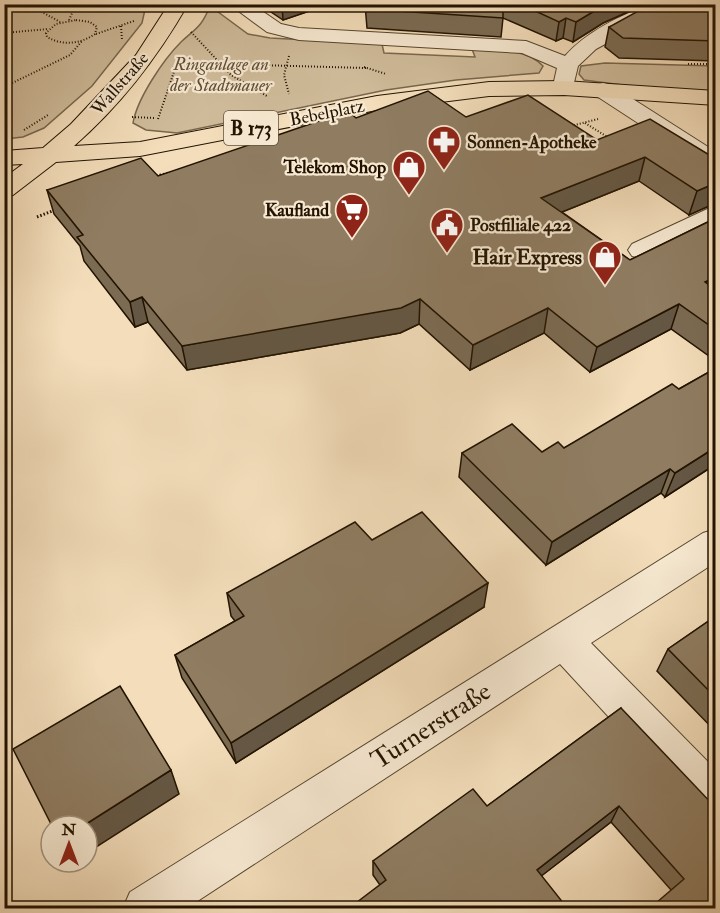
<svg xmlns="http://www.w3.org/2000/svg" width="720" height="913" viewBox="0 0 720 913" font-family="'IM FELL Double Pica',serif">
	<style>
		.green { fill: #cfbb9a; stroke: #78674d; stroke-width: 1.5 }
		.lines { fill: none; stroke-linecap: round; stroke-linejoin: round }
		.minor-casing { stroke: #56462e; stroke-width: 2 }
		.major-casing { stroke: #221300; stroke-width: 2 }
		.path-far1 { stroke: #221300; stroke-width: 2; stroke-dasharray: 1 2; stroke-linecap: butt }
		.path { stroke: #221300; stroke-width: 3; stroke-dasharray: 1.5 2; stroke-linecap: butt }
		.minor { fill: #f7e9d2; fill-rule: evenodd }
		.major { fill: #f3ddba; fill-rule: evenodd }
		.wall { fill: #7b6b53; stroke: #221300; stroke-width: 1.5 }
		.shaded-wall { fill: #645744; stroke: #221300; stroke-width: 1.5 }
		.building { fill: #8f7c61; stroke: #221300; stroke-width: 1.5 }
		.labels { text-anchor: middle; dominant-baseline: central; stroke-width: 4.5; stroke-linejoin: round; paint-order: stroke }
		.far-park-label { font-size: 18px; font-style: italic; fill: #5f4e36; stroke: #f7e9d2 }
		.far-street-label { font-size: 18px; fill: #221300; stroke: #f7e9d2 }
		.far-poi-label { font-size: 18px; font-weight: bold; fill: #221300; stroke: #f7e9d2; text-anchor: start }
		.shield { fill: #f7e9d2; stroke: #62533f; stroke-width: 1.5 }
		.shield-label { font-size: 20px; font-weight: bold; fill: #221300 }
		.poi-label { font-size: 21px; font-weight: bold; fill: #221300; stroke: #f7e9d2; text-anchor: end }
		.near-street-label { font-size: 26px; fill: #221300; stroke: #f7e9d2 }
	</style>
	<rect width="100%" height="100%" fill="#f3ddba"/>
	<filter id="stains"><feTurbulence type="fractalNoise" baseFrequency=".00333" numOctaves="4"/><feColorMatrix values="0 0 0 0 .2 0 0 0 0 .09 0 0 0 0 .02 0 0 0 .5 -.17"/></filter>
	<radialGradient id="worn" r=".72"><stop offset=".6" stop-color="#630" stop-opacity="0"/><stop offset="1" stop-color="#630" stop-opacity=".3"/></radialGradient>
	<path class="green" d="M 4,5 L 5,4 L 146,5 L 142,23 L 92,86 L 44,128 L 23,137 L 5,139 Z
		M 210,6 L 248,34 L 270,38 L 382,44 L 384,53 L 475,57 L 472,49 C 495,50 526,48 543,66 L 539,73 L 456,80 L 386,90 L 177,133 L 146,130 L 133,123 C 137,99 163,60 181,42 C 196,28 201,28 210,6 Z
		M 605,63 L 715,66 L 715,91 L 646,88 L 584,80 L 579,74 L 581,66 Z"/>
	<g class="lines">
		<g class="minor-casing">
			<path id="minor" d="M 229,4 L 252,4 L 281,24 L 299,28 L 526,41 L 565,56 C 585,33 621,14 651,5 C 659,3 670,4 679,4 L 596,49 L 578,66 L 572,91 L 556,91 L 553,86 L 557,68 L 522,53 L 299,40 L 267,32 Z
				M 603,83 L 611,85 L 716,152 L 716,170 L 707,168 L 595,95 L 592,90 L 595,85 Z
				M 716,205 L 716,223 L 650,256 L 641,258 L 632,256 L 628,250 L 632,244 Z
				M 716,529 L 716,562 L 591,643 L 716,770 L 716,823 L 701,817 L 560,664 L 187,908 L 123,908 L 130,892 L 703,533 Z"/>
		</g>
		<g class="major-casing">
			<path id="major" d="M 169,4 L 188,4 C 157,58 121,105 74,146 L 140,142 L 377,96 L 489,82 L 564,81 L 716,91 L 716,105 L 564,95 L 489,96 L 377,110 L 140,156 L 56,162 L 13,195 L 4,197 L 4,178 L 23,164 L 4,165 L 4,151 L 43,148 L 71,124 L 136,55 Z"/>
		</g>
		<path class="path-far1" d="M 28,4 L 60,22
			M 69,20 L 76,4
			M 76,20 L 90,22 L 97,27 L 95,34 C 80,44 63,46 47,37 L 46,33 L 56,24 Z
			M 121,26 L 122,40
			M 191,32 L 231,75 L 267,96
			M 4,33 L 48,29
			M 96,34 L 134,21
			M 289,56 L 284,75 L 289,94
			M 221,64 L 366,68
			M 688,64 L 708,64 L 716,68
			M 364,67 L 386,74
			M 4,87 L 70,55 L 82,41
			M 132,117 L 155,118
			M 158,119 L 178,60
			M 585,123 L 609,138
			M 571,126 L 598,119
			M 24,130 L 48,115"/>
		<path class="path" d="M 153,177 L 169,173
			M 37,217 L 55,210"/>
		<use href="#minor" class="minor"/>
		<use href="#major" class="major"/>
	</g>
	<path class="wall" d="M 259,4 L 330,4 L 283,20 Z
		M 365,4 L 646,4 L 639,7 L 603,23 L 573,42 L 563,38 L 556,41 L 503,18 L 501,37 L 367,28 Z
		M 716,4 L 716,61 L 619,58 L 605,47 L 609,27 Z
		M 466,117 L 597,140 L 716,159 L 689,215 L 639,181 L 562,212 L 630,260 L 716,218 L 716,361 L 671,329 L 590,372 L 544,333 L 470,370 L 419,324 L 400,333 L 187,370 L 148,322 L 135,327 L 84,261 L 80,246 L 54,214 L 47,190 L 158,176 L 356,118 Z
		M 716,368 L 716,464 L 665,497 L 661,493 L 546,565 L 459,477 L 462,453 L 542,452 L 564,448 L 679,389 Z
		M 372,540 L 484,607 L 236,763 L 182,678 L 175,655 L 235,621 L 231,616 L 227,593 Z
		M 716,616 L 716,732 L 657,671 L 668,649 Z
		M 621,708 L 716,909 L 671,890 L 611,822 L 541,876 L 380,885 L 373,875 L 373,861 L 487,806 Z"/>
	<path class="shaded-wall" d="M 282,4 L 330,4 L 283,20 Z
		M 606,4 L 646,4 L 639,7 L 603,23 L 573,42 L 576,22 Z
		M 566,18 L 563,38 L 556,41 L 559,22 Z
		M 645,157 L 639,181 L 537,222 L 541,198 Z
		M 716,183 L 716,203 L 689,215 L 697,191 Z
		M 716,277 L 716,297 L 705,282 Z
		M 142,297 L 148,322 L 135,327 L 130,302 Z
		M 420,299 L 419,324 L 400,333 L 187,370 L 182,346 Z
		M 679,304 L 671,329 L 590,372 L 597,347 Z
		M 548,308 L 544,333 L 470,370 L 473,345 Z
		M 716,447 L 716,464 L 665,497 L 675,473 Z
		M 670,469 L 661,493 L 546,565 L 552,542 Z
		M 488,583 L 484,607 L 236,763 L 231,743 Z
		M 171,770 L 179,794 L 87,853 L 87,826 L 83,826 Z
		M 619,806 L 611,822 L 531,884 L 537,870 Z"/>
	<path class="building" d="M 366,4 L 503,4 L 503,18 L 367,9 Z
		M 520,4 L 606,4 L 576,22 L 566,18 L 559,22 Z
		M 651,4 L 716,4 L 716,41 L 623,38 L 609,27 Z
		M 428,91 L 466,117 L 528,95 L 597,140 L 650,119 L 716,159 L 716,183 L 697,191 L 645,157 L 541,198 L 630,260 L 716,218 L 716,277 L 705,282 L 716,290 L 716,330 L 679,304 L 597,347 L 548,308 L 473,345 L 420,299 L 401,308 L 182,346 L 142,297 L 130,302 L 77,237 L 83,235 L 47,190 L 141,158 L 158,176 L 348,111 L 356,118 Z
		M 716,368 L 716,447 L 675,473 L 670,469 L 552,542 L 462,453 L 512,424 L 542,452 L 558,442 L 564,448 L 672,384 L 679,389 Z
		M 422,512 L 488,583 L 231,743 L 175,655 L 244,616 L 227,593 L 355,522 L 372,540 Z
		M 716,616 L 716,698 L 668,649 Z
		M 120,686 L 171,770 L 83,826 L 52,826 L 13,749 Z
		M 621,708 L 716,808 L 716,909 L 649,909 L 684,879 L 619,806 L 537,870 L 568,909 L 348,909 L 386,880 L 373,861 L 473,789 L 487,806 Z"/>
	<defs>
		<g id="pharmacy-pin" transform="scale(1.725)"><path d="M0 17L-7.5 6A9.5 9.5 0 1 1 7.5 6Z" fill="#8f2418" stroke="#f7e9d2"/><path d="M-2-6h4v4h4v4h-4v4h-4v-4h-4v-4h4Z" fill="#fff"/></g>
		<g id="shop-pin" transform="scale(1.725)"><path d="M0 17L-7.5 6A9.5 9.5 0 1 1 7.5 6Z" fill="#8f2418" stroke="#f7e9d2"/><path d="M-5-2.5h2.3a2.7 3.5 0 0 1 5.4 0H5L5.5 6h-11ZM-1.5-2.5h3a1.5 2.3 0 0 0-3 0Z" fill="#fff"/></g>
		<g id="supermarket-pin" transform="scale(1.725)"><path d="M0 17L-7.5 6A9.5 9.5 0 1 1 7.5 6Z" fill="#8f2418" stroke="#f7e9d2"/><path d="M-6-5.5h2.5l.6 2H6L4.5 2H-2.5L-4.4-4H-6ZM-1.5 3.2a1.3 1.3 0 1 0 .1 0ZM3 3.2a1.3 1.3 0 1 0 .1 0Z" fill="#fff"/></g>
		<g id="civic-pin" transform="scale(1.725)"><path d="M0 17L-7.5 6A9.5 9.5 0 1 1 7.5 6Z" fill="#8f2418" stroke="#f7e9d2"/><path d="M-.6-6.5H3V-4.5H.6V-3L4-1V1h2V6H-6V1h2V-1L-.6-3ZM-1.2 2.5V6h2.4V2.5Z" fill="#fff"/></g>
	</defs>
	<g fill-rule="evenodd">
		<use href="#pharmacy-pin" x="444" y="142"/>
		<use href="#shop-pin" x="409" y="167"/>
		<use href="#supermarket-pin" x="352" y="210"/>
		<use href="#civic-pin" x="447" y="225"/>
		<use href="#shop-pin" x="605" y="257"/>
	</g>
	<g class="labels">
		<g class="far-park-label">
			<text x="221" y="64">Ringanlage an<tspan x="221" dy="21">der Stadtmauer</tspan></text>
		</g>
		<g class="far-street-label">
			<text transform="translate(120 84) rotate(-49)">Wallstraße</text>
			<text transform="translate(327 113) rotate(-11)">Bebelplatz</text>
		</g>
		<g class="far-poi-label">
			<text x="467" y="142">Sonnen-Apotheke</text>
			<text x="386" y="167" text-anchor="end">Telekom Shop</text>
			<text x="329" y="210" text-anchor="end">Kaufland</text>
			<text x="470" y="225">Postfiliale 422</text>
		</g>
		<rect class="shield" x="224" y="111" width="54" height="34" rx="4.5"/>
		<g class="shield-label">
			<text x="251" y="128">B 173</text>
		</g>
		<g class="poi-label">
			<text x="582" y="257">Hair Express</text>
		</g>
		<g class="near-street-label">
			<text transform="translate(431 726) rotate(-33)">Turnerstraße</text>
		</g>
	</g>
	<rect width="720" height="913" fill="none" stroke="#f3ddba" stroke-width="24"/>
	<rect x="6" y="6" width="708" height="901" fill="none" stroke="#221300" stroke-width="3"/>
	<rect x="12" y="12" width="696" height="889" fill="none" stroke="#221300" stroke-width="1.5"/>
	<g transform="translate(69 844)"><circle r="28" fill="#f7e9d2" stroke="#a2937e" stroke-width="1.5"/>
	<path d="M0-4.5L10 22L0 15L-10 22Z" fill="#8f2418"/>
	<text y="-9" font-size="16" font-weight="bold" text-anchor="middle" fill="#221300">N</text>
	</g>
	<rect width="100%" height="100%" filter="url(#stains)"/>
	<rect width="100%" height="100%" fill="url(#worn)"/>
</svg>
